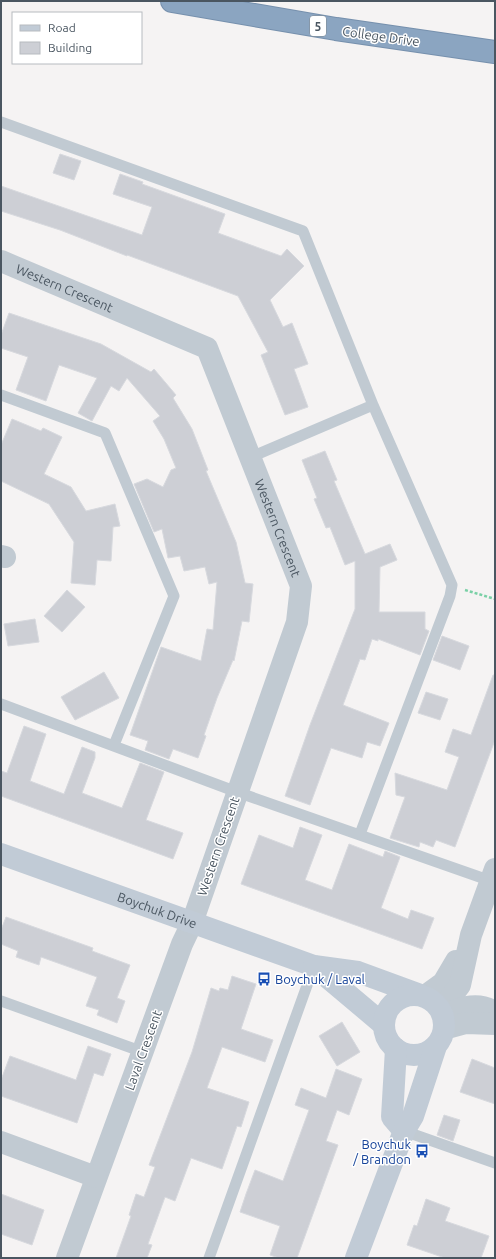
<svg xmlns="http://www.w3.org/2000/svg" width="496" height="1259" viewBox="0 0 496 1259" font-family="Ubuntu,sans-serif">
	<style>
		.building { fill: #cdcfd5; stroke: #d7d9de }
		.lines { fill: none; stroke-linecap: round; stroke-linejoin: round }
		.highway-casing { stroke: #7690ad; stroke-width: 24 }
		.path { stroke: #7ad0a6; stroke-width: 2.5; stroke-dasharray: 3 2; stroke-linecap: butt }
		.lane { stroke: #c1cad2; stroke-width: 11 }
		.street { stroke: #c1cad2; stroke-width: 22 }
		.secondary { stroke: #c1cbd6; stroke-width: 22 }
		.highway { stroke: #8ba5c1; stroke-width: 22 }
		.labels { text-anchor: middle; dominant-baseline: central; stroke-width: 3; stroke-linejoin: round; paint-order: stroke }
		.shield { fill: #fff; stroke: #808990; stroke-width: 1 }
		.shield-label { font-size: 12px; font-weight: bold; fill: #4a5661 }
		.street-label { font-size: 13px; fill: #4a5661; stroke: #fff }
		.transit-label { font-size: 13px; fill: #164399; stroke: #fff; text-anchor: start }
	</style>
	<rect width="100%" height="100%" fill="#f5f3f3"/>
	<path class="building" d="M 60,154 L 81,161 L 74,180 L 53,173 Z
		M 120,174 L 143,182 L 142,184 L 225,214 L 218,233 L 281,256 L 287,249 L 304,266 L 270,300 L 283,327 L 292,323 L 308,364 L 294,369 L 308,407 L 285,415 L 261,355 L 268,352 L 238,296 L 127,255 L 127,256 L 60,230 L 1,211 L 1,186 L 142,235 L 152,207 L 113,194 Z
		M 9,313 L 101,344 L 151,372 L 154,369 L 176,395 L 173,398 L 192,429 L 208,470 L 206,471 L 236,542 L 245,583 L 253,584 L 249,622 L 242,621 L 234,661 L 233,660 L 217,698 L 204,735 L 206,736 L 198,758 L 173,749 L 169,759 L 145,750 L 148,741 L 130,735 L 161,647 L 201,661 L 207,629 L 213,630 L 217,582 L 209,584 L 205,567 L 184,571 L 180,556 L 168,558 L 162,529 L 154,532 L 134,484 L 147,479 L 163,487 L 171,470 L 176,468 L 164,439 L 153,421 L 160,416 L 127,378 L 119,391 L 111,386 L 92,421 L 78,413 L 97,378 L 59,365 L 46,401 L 16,390 L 28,357 L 1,348 L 1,335 Z
		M 12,419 L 41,431 L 43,428 L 62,437 L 44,474 L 71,487 L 86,511 L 115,504 L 120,526 L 113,527 L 111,561 L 97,560 L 95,585 L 71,583 L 74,542 L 49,504 L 1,481 L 1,445 Z
		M 325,451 L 337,480 L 334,481 L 365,554 L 390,544 L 397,560 L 380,567 L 379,612 L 425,612 L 425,629 L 429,631 L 420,655 L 378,639 L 378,641 L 372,639 L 365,660 L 360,659 L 343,705 L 389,723 L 380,746 L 367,742 L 362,758 L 331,748 L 310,805 L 285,796 L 310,725 L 355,609 L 355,561 L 345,565 L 330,527 L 326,528 L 314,499 L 317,498 L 302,460 Z
		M 67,590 L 85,607 L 62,632 L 44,616 Z
		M 35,619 L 39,642 L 8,646 L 4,624 Z
		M 442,636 L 469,646 L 460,670 L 433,660 Z
		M 104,672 L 119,698 L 75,720 L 61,697 Z
		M 493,675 L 495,675 L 495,740 L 455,847 L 436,840 L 433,847 L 420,842 L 419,847 L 390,838 L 405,797 L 396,795 L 395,773 L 447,790 L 459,757 L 445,752 L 453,729 L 471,735 Z
		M 426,692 L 448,699 L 440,720 L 418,713 Z
		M 24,726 L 46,734 L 30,781 L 64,794 L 82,747 L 95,752 L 95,758 L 82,793 L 122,808 L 140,763 L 164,772 L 146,820 L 183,833 L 173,859 L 1,796 L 1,771 L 7,773 Z
		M 300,827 L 322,835 L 305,880 L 332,890 L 349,844 L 383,857 L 385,851 L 400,857 L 381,908 L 408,919 L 411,910 L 434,918 L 422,949 L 241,884 L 259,835 L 293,848 Z
		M 6,917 L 93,948 L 92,951 L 130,965 L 117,998 L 125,1001 L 117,1023 L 97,1015 L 99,1010 L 86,1006 L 97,977 L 41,957 L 39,965 L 16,957 L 18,951 L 1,944 L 1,930 Z
		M 232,976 L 256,984 L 241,1029 L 273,1040 L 265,1062 L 222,1047 L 207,1088 L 249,1102 L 241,1127 L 237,1126 L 222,1169 L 191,1158 L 175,1201 L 165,1197 L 148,1244 L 152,1245 L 147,1258 L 116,1258 L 131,1216 L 129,1215 L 136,1194 L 144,1197 L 155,1167 L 149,1165 L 192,1052 L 211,988 L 219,991 L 220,988 L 228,990 Z
		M 342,1022 L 360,1052 L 337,1066 L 319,1036 Z
		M 88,1046 L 111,1054 L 103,1076 L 94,1073 L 77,1123 L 1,1096 L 1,1080 L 10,1056 L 76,1080 Z
		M 472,1059 L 495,1068 L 495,1104 L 460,1092 Z
		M 336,1069 L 362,1079 L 349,1115 L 337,1110 L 326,1141 L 338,1145 L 297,1258 L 279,1258 L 270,1255 L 280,1226 L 240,1212 L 246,1194 L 255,1170 L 283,1181 L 309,1110 L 295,1105 L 301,1088 L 326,1098 Z
		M 444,1115 L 460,1120 L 453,1141 L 437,1135 Z
		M 1,1194 L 44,1210 L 32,1245 L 1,1234 Z
		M 426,1199 L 450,1208 L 445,1221 L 489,1236 L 481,1258 L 445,1258 L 407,1245 L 414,1225 L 417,1226 Z"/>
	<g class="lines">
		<g class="highway-casing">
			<path id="highway" d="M 172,1 L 336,29 L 495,52"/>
		</g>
		<path class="path" d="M 465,590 L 495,599"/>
		<path class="lane" d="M 1,122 L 303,231 L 373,405 L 452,585 L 450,596 L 360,834
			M 1,395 L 105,433 L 174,596 L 114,745
			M 251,457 L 373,405
			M 1,704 L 237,792 L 491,881
			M 1,1001 L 143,1052
			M 404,1131 L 495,1163
			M 209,1258 L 314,966"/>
		<g class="street">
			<path id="s1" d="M 1,261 L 207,348 L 301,586 L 297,622 L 192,923 L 182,944 L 67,1258"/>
			<path d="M 1,556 L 5,557"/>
			<path d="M 425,996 L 443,983 L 456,961"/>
			<path d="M 441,1010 L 460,985 L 471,935 L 495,869"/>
			<path d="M 444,1014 C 461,1008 478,1001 495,1012"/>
			<path d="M 444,1029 L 466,1023 L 495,1024"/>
			<path d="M 1,1142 L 96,1177"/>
		</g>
		<g class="secondary">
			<path id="s2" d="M 1,854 L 314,966 L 358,972 L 418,994"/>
			<path d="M 314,966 L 384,1025"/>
			<circle cx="414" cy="1025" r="30"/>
			<path d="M 396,1049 L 392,1117 L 404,1131"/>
			<path d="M 356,1258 L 404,1131 L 413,1116 L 436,1046"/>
		</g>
		<use href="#highway" class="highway"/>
	</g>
	<defs>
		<g id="bus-bare" transform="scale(1.08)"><path d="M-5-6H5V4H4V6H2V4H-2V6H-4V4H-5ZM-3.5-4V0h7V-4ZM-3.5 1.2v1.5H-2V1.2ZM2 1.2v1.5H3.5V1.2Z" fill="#1a4fb4" stroke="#fff" stroke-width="2.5" paint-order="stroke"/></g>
	</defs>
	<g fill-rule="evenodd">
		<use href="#bus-bare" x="264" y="979"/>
		<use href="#bus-bare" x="422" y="1151"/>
	</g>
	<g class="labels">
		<rect class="shield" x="310" y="16" width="16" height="20" rx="3"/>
		<g class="shield-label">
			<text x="318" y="26">5</text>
		</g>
		<g class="street-label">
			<text transform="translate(381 36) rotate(8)">College Drive</text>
			<text stroke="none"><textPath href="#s1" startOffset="69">Western Crescent</textPath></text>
			<text stroke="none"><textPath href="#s1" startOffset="417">Western Crescent</textPath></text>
			<text transform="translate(218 846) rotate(-71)">Western Crescent</text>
			<text stroke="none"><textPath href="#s2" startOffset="166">Boychuk Drive</textPath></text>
			<text transform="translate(143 1050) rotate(-70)">Laval Crescent</text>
		</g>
		<g class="transit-label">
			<text x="275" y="979">Boychuk / Laval</text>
			<text x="411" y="1144" text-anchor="end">Boychuk<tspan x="411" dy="15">/ Brandon</tspan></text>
		</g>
	</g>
	<rect width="496" height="1259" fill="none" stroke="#4a5661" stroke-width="4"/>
	<rect x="12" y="12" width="130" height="52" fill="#ffffff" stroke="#b7bbc0"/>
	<rect x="20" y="25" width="20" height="6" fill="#c1cbd6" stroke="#b7bbc0"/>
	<text x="48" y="32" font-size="12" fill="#4a5661">Road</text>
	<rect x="20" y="42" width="20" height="12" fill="#cdcfd5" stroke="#b7bbc0"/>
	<text x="48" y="52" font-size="12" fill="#4a5661">Building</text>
</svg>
